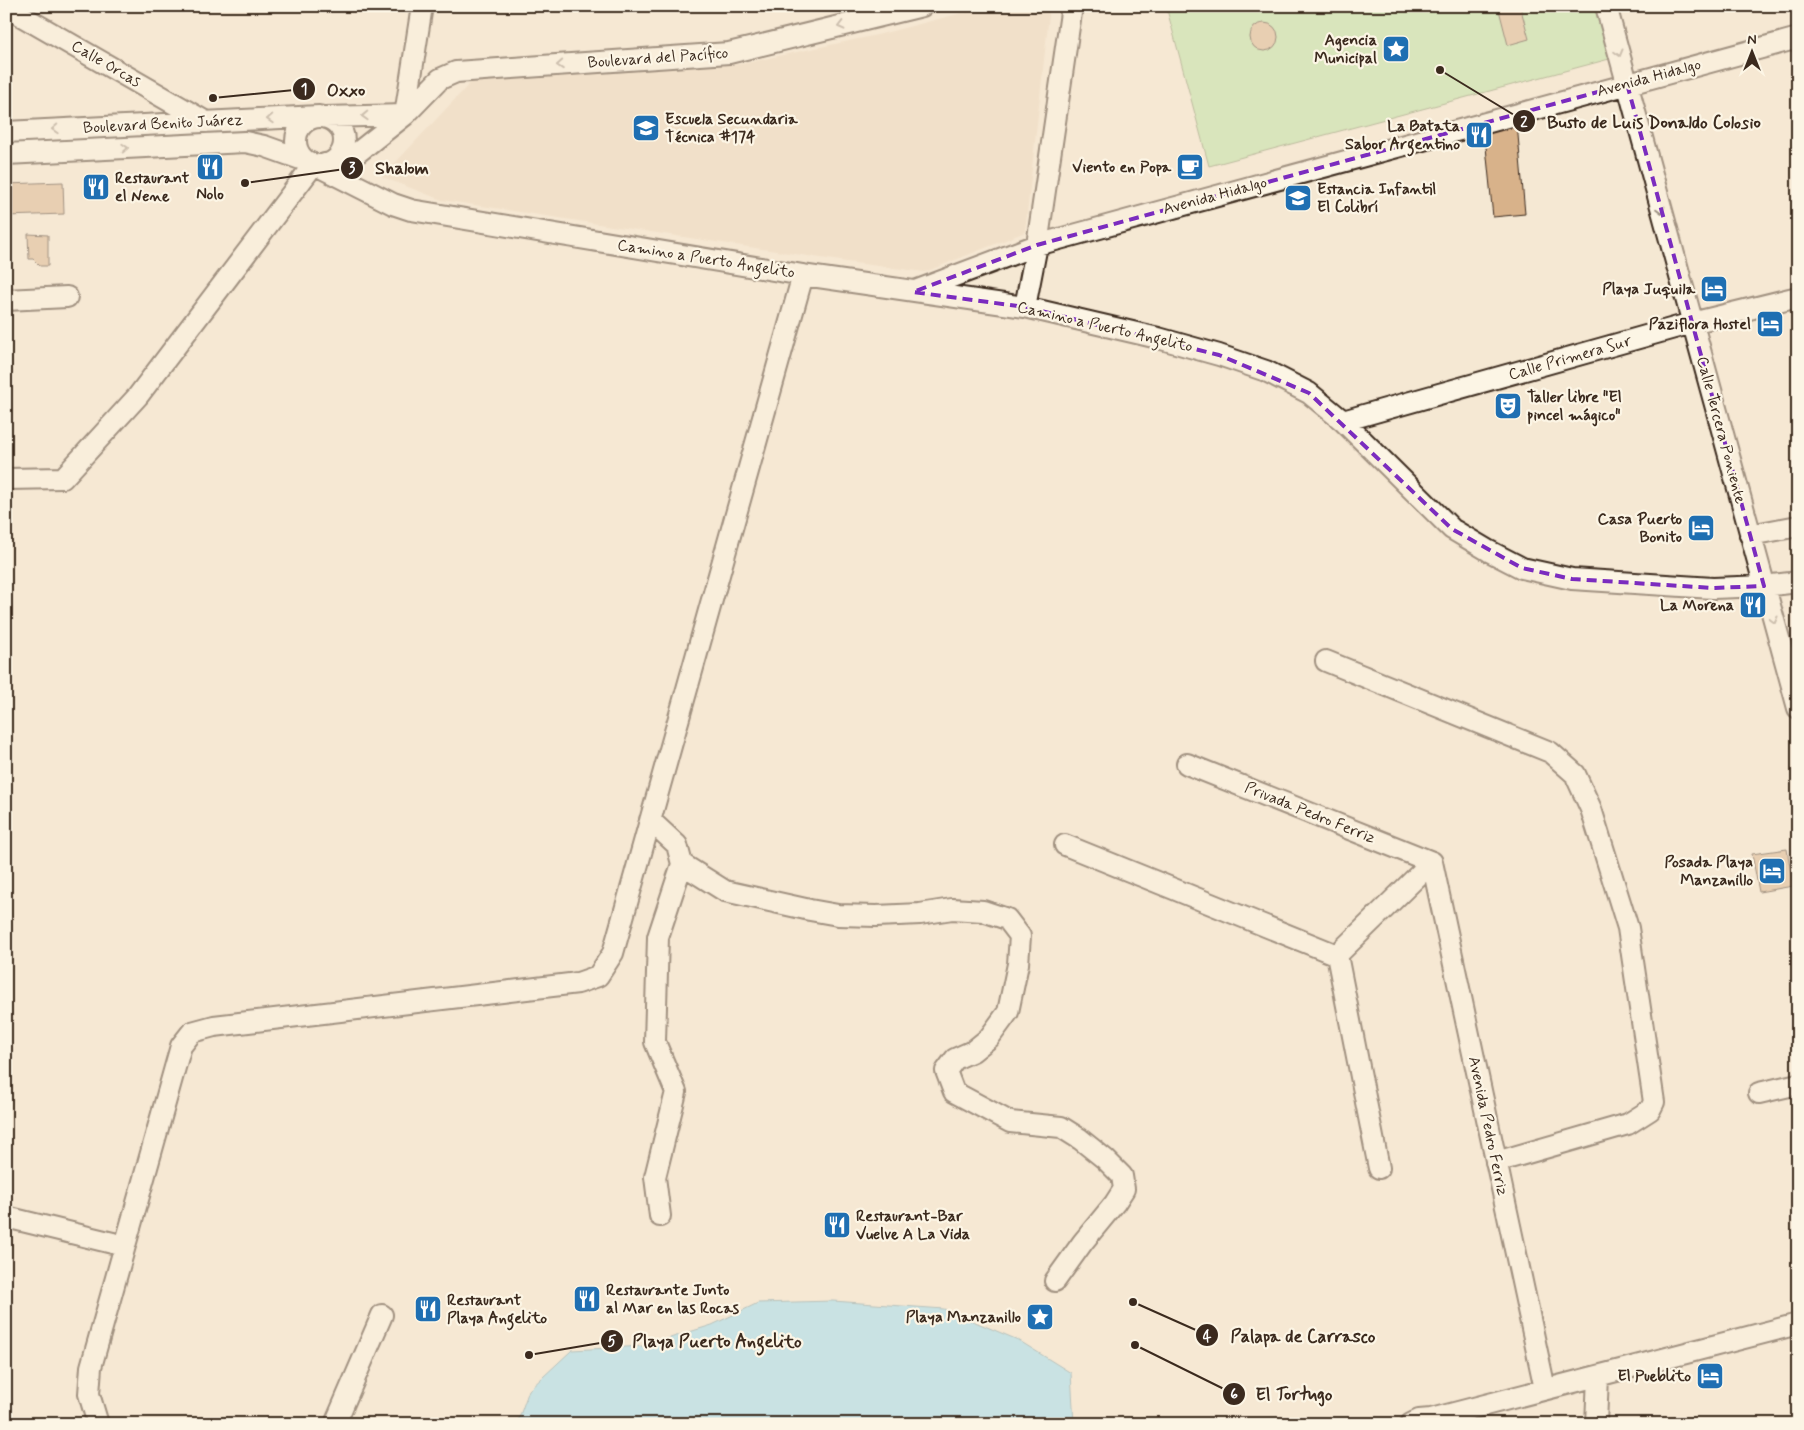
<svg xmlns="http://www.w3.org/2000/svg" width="1804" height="1430" viewBox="0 0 1804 1430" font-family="Mynerve,sans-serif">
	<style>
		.built { fill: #ecd8bd }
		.green { fill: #b6e29f; stroke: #78865e }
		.water { fill: #93dcf5; stroke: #70959f }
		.building { fill: #d8b28a; stroke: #3b2a1e }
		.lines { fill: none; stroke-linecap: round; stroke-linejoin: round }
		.minor-casing { stroke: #3b2a1e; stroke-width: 24 }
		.minor { stroke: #fcf5e5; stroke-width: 20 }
		.oneway { stroke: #9c9082 }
		.marked { fill: none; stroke: #7b2cbf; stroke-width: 4; stroke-dasharray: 10 6; stroke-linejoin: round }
		.labels { text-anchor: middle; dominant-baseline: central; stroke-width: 4.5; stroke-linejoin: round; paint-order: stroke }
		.poi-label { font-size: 16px; font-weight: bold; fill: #3b2a1e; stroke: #fcf5e5; text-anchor: end }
		.street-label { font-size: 16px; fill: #3b2a1e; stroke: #fcf5e5 }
		.leader { fill: none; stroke: #3b2a1e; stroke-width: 2 }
		.callout-dot { fill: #3b2a1e; stroke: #fcf5e5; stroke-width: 2 }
		.mark-label { font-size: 15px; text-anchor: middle; font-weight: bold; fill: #fff }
		.callout-label { font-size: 18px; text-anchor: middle; font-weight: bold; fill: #3b2a1e; stroke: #fcf5e5; stroke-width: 4.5; stroke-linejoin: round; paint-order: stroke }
	</style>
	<rect width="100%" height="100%" fill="#f5e8d3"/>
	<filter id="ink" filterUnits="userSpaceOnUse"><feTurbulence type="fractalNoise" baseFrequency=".02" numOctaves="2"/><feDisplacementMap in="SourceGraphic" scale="10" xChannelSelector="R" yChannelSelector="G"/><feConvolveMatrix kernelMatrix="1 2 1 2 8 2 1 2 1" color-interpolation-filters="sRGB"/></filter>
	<g filter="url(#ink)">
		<path class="built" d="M 989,6 L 1050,6 L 1025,232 L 925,272 L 847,262 L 442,200 L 382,177 L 474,79 L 741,64 L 877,35 Z"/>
		<path class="green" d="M 1166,6 L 1599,6 L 1613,58 L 1209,166 Z"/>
		<path class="water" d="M 833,1301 L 944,1309 L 1018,1340 L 1071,1373 L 1074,1424 L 517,1424 L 529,1390 L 572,1350 L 644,1346 L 712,1325 L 758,1303 Z"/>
		<path class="building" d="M 1498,6 L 1520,6 L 1529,39 L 1508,45 Z
			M1250 37a14 14 0 1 1 28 0a14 14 0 1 1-28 0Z
			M 1517,124 L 1525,214 L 1493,217 L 1484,127 Z
			M 63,182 L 64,214 L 6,216 L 6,184 Z
			M 28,234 L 48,235 L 48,266 L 40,266 L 33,259 L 29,259 Z
			M 1787,849 L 1793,886 L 1759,892 L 1752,854 Z"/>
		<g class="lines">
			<g class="minor-casing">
				<path id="minor" d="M 1606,6 L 1798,708
					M 6,7 L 206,122
					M 405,115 L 422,6
					M296 141a24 24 0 1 1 48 0a24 24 0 1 1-48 0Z
					M 325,117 L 405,115
					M 6,132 L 319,116
					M 6,154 L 245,142 L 264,146 L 309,162
					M 325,164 L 347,161 L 405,115 L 440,79 L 456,72 L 729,53 L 922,6
					M 915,291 L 1037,245 L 1798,38
					M 6,300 L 67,297
					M 1025,307 L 1037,245 L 1072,6
					M 1343,421 L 1692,323 L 1798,297
					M 6,479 L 63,478 L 138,396 L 314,164 L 393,204 L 411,210 L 803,275 L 1025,307 L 1158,338 L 1219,355 L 1266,371 L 1309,393 L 1343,421 L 1452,529 L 1489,551 L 1522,568 L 1572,579 L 1713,588 L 1764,586 L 1798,582
					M 1750,535 L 1798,526
					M 1326,661 L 1550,752 L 1575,774 L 1591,809 L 1628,928 L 1654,1102 L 1650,1110 L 1628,1124 L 1496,1162
					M 1187,764 L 1432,862
					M 650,820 L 677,845 L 682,864 L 658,937 L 655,1042 L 676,1092 L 655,1177 L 660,1216
					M 1065,845 L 1337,955
					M 1432,862 L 1545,1389
					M 682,864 L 725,891 L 810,910 L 838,915 L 876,916 L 920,914 L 952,909 L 983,911 L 1007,919 L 1020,936 L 1018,964 L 1008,1012 L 989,1038 L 973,1051 L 955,1059 L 946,1071 L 954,1092 L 1010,1122 L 1061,1127 L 1080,1139 L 1105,1159 L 1122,1176 L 1124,1189 L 1115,1203 L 1083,1242 L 1055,1281
					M 1337,955 L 1379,1168
					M 1337,955 L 1432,862
					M 1759,1093 L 1798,1084
					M 6,1217 L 125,1246
					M 98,1424 L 89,1394 L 91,1367 L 181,1046 L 192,1032 L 214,1026 L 578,983 L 598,976 L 613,953 L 803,275
					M 335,1424 L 382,1315
					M 1411,1424 L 1419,1420 L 1431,1419 L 1798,1324
					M 1596,1424 L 1598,1376"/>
			</g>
			<use href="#minor" class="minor"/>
		</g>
		<defs><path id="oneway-chevron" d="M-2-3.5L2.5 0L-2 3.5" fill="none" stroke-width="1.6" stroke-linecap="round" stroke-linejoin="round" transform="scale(1.25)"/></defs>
		<g class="oneway">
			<use href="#oneway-chevron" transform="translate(841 26) rotate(166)"/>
			<use href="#oneway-chevron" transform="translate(1619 53) rotate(75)"/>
			<use href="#oneway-chevron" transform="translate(560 65) rotate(176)"/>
			<use href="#oneway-chevron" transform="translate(365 116) rotate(178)"/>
			<use href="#oneway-chevron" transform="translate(270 119) rotate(177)"/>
			<use href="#oneway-chevron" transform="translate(55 129) rotate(177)"/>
			<use href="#oneway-chevron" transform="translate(125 148) rotate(-3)"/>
			<use href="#oneway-chevron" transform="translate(1661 210) rotate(75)"/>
			<use href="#oneway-chevron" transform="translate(1774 620) rotate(75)"/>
		</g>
	</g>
	<path d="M0 0H1804V1430H0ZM 1627,84 L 1764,586 L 1713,588 L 1572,579 L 1522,568 L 1452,529 L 1309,393 L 1219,355 L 1025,307 L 913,292 L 1037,245 Z" fill="#f5e8d3" fill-opacity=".55" fill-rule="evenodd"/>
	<path class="marked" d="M 1627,84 L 1764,586 L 1713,588 L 1572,579 L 1522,568 L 1452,529 L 1309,393 L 1219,355 L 1025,307 L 913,292 L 1037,245 Z"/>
	<defs>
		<g id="sight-square" transform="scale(1.4375)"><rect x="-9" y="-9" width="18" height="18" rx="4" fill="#1f6fb2" stroke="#fcf5e5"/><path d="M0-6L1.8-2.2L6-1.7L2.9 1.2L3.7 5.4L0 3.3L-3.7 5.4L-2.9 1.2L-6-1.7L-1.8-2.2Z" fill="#fff"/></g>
		<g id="school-square" transform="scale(1.4375)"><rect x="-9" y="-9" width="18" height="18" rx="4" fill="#1f6fb2" stroke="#fcf5e5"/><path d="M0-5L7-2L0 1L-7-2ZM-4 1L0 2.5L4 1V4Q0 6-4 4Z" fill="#fff"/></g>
		<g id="restaurant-square" transform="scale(1.4375)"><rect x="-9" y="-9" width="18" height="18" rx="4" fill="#1f6fb2" stroke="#fcf5e5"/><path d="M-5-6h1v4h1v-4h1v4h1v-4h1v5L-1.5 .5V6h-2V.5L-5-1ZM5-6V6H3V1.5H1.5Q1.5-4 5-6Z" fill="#fff"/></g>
		<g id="cafe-square" transform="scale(1.4375)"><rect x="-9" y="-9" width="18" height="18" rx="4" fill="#1f6fb2" stroke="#fcf5e5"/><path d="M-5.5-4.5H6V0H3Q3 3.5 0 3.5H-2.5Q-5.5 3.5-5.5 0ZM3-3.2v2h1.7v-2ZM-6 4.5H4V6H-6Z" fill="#fff"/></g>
		<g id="hotel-square" transform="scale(1.4375)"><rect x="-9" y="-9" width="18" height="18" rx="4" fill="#1f6fb2" stroke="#fcf5e5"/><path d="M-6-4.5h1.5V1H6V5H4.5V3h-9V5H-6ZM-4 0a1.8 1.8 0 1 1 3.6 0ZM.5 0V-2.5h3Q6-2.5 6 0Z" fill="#fff"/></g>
		<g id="theatre-square" transform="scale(1.4375)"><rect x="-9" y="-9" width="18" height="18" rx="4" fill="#1f6fb2" stroke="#fcf5e5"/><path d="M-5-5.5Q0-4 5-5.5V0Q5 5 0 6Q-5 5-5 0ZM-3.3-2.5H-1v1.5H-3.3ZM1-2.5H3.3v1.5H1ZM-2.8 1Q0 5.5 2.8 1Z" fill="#fff"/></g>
	</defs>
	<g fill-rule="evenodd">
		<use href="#sight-square" x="1396" y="49"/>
		<use href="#school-square" x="646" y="128"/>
		<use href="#restaurant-square" x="1479" y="135"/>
		<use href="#restaurant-square" x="210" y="167"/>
		<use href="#cafe-square" x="1190" y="167"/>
		<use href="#restaurant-square" x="96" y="187"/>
		<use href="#school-square" x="1298" y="198"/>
		<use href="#hotel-square" x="1714" y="289"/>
		<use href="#hotel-square" x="1770" y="324"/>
		<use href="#theatre-square" x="1508" y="406"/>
		<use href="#hotel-square" x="1701" y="528"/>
		<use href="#restaurant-square" x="1753" y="605"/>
		<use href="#hotel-square" x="1772" y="871"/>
		<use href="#restaurant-square" x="837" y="1225"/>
		<use href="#restaurant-square" x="587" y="1299"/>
		<use href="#restaurant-square" x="428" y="1309"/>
		<use href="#sight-square" x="1040" y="1317"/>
		<use href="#hotel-square" x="1710" y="1376"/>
	</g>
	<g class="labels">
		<g class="poi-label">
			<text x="1377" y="40">Agencia<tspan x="1377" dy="18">Municipal</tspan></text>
			<text x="665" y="119" text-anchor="start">Escuela Secundaria<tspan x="665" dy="18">Técnica #174</tspan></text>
			<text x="1460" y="126">La Batata<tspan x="1460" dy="18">Sabor Argentino</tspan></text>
			<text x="1171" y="167">Viento en Popa</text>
			<text x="115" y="178" text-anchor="start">Restaurant<tspan x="115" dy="18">el Nene</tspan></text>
			<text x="1317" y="189" text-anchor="start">Estancia Infantil<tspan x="1317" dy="18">El Colibrí</tspan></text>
			<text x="210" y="194" text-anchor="middle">Nolo</text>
			<text x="1695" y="289">Playa Juquila</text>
			<text x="1751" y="324">Paziflora Hostel</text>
			<text x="1527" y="397" text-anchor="start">Taller libre "El<tspan x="1527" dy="18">pincel mágico"</tspan></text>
			<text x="1682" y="519">Casa Puerto<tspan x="1682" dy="18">Bonito</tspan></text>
			<text x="1734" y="605">La Morena</text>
			<text x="1753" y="862">Posada Playa<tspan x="1753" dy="18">Manzanillo</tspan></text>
			<text x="856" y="1216" text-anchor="start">Restaurant-Bar<tspan x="856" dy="18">Vuelve A La Vida</tspan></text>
			<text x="606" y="1290" text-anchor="start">Restaurante Junto<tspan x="606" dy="18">al Mar en las Rocas</tspan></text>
			<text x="447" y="1300" text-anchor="start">Restaurant<tspan x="447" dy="18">Playa Angelito</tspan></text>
			<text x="1021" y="1317">Playa Manzanillo</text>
			<text x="1691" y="1376">El Pueblito</text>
		</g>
		<g class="street-label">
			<text transform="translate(658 58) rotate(-4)">Boulevard del Pacífico</text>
			<text transform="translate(106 64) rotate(30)">Calle Orcas</text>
			<text transform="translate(1649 78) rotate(-15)">Avenida Hidalgo</text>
			<text transform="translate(163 124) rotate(-3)">Boulevard Benito Juárez</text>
			<text transform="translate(1215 196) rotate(-15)">Avenida Hidalgo</text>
			<text transform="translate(706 259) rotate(9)">Camino a Puerto Angelito</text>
			<text transform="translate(1105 327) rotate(13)">Camino a Puerto Angelito</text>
			<text transform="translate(1570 358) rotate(-16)">Calle Primera Sur</text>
			<text transform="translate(1721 430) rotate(75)">Calle Tercera Poniente</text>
			<text transform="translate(1310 813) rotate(22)">Privada Pedro Ferriz</text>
			<text transform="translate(1488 1126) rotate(78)">Avenida Pedro Ferriz</text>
		</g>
	</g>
	<path class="leader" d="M213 98L304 89M1440 70L1524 121M245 183L352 168M1133 1302L1207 1335M529 1355L612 1341M1135 1345L1234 1394"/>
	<g class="callout-dot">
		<circle cx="213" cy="98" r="5"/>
		<circle cx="1440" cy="70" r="5"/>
		<circle cx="245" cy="183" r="5"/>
		<circle cx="1133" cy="1302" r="5"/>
		<circle cx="529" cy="1355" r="5"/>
		<circle cx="1135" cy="1345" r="5"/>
		<circle cx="304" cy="89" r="12"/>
		<circle cx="1524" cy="121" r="12"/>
		<circle cx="352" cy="168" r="12"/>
		<circle cx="1207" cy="1335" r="12"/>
		<circle cx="612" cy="1341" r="12"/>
		<circle cx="1234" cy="1394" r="12"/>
	</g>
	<g class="mark-label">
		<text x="304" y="94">1</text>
		<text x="1524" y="127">2</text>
		<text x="352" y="173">3</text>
		<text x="1207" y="1341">4</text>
		<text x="612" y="1346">5</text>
		<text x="1234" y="1399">6</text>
	</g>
	<g class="callout-label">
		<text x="346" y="96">Oxxo</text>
		<text x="1654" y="128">Busto de Luis Donaldo Colosio</text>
		<text x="402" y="174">Shalom</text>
		<text x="1303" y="1342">Palapa de Carrasco</text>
		<text x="717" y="1347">Playa Puerto Angelito</text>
		<text x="1294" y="1400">El Tortugo</text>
	</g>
	<rect width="1804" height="1430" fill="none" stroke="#fcf5e5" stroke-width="25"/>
	<rect x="12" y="12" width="1779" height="1405" fill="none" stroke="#3b2a1e" stroke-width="2" filter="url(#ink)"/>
	<g transform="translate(1752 52)" stroke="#fcf5e5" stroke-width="4" paint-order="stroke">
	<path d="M0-4L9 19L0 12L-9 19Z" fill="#3b2a1e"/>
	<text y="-8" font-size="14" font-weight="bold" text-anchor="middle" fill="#3b2a1e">N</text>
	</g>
</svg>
